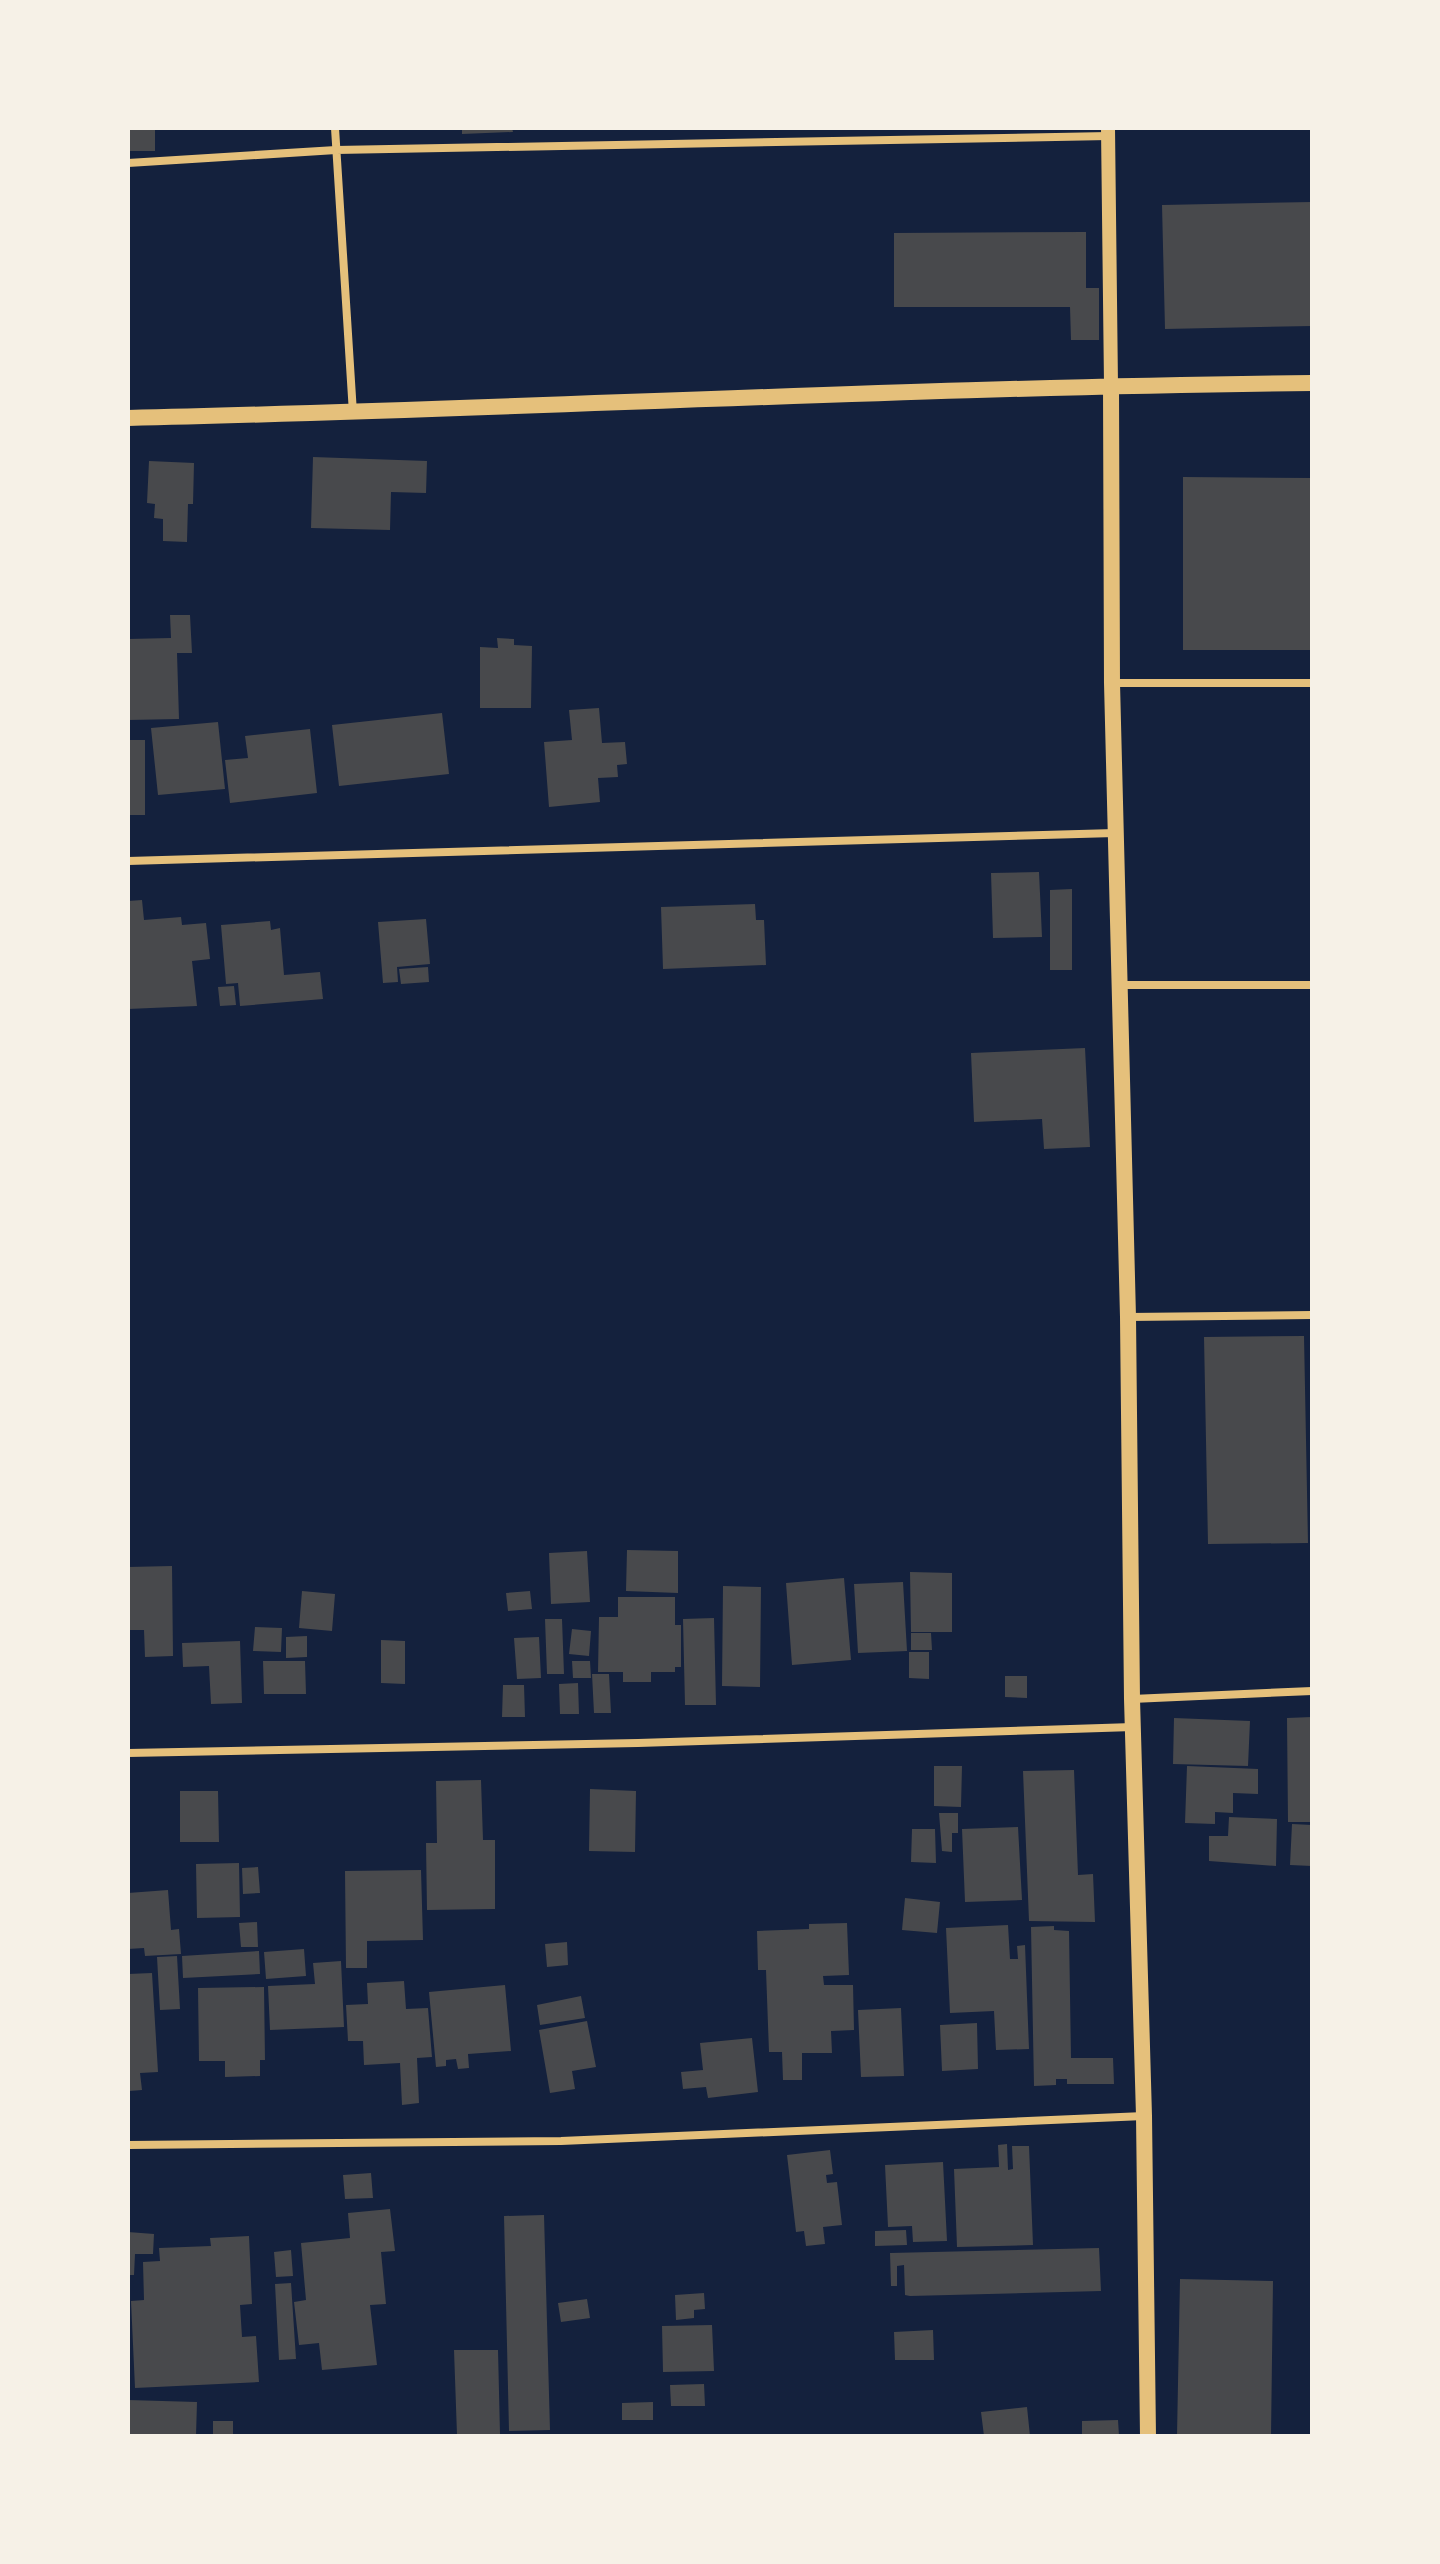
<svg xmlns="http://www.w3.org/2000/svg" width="1440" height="2564" viewBox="0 0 1440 2564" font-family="Overpass,sans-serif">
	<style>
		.building { fill: #48494c }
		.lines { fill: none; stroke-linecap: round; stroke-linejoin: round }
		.minor { stroke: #e5c07b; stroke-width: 8 }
		.tertiary { stroke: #e5c07b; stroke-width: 14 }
		.secondary { stroke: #e5c07b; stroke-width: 16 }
	</style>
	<rect width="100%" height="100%" fill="#14213d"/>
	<path class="building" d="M 128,128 L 155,128 L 155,151 L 128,151 Z
		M 462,128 L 512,128 L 513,132 L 462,134 Z
		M 1312,202 L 1312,326 L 1165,329 L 1162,205 Z
		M 1086,232 L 1086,288 L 1099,288 L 1099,340 L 1071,340 L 1070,307 L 894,307 L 894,233 Z
		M 313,457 L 427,461 L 426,493 L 391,492 L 390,530 L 311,528 Z
		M 149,461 L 194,463 L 193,504 L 188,504 L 187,542 L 163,541 L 163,519 L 154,518 L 155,504 L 147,503 Z
		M 1183,477 L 1312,478 L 1312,650 L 1183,650 Z
		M 170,615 L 190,615 L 192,653 L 177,653 L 179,719 L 128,720 L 128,639 L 171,638 Z
		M 497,638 L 514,639 L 514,645 L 532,646 L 531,708 L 480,708 L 480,647 L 498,648 Z
		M 599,708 L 602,743 L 625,742 L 627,764 L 617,765 L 618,777 L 598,778 L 600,802 L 549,807 L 544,742 L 572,740 L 569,710 Z
		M 442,713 L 449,774 L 339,786 L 332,725 Z
		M 218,722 L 225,789 L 158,795 L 151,728 Z
		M 310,729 L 317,793 L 230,803 L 225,760 L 248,758 L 245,736 Z
		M 128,740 L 145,740 L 145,815 L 128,815 Z
		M 1039,872 L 1042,937 L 993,938 L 991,873 Z
		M 1072,889 L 1072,970 L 1050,970 L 1050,890 Z
		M 142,900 L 144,920 L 181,917 L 182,925 L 206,923 L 210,959 L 192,961 L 197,1006 L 128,1009 L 128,901 Z
		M 755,904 L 756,920 L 764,920 L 766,965 L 663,969 L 661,907 Z
		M 426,919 L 430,964 L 397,967 L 398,982 L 383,983 L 378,922 Z
		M 270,921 L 271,930 L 280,928 L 284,975 L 320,972 L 323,999 L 240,1006 L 238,983 L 226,984 L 221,925 Z
		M 428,967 L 429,982 L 401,984 L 399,969 Z
		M 234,986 L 236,1005 L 220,1006 L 218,987 Z
		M 1085,1048 L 1090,1147 L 1044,1149 L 1042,1119 L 974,1122 L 971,1053 Z
		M 1304,1336 L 1308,1543 L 1208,1544 L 1204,1337 Z
		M 627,1550 L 678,1551 L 678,1593 L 626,1591 Z
		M 587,1551 L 590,1602 L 551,1604 L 549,1553 Z
		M 172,1566 L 173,1656 L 145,1657 L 144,1630 L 128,1630 L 128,1567 Z
		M 910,1572 L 952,1573 L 952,1632 L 911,1632 Z
		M 844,1578 L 851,1660 L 792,1665 L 786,1583 Z
		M 903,1582 L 907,1651 L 858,1653 L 854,1584 Z
		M 723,1586 L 761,1587 L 760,1687 L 722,1686 Z
		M 302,1591 L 335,1594 L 332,1631 L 299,1628 Z
		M 530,1591 L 532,1609 L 508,1611 L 506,1593 Z
		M 618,1597 L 675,1597 L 675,1625 L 681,1625 L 681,1667 L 675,1667 L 675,1672 L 651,1672 L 651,1682 L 623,1682 L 623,1672 L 598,1672 L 599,1617 L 618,1617 Z
		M 714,1618 L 716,1705 L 685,1705 L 683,1619 Z
		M 545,1619 L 562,1619 L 564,1674 L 547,1674 Z
		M 255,1627 L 282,1628 L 281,1652 L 253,1651 Z
		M 572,1629 L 591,1631 L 589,1656 L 569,1654 Z
		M 911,1633 L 931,1633 L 932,1650 L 911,1650 Z
		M 307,1636 L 307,1657 L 286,1658 L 286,1637 Z
		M 539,1637 L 541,1678 L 517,1679 L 514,1638 Z
		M 381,1640 L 405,1641 L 405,1684 L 381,1683 Z
		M 240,1641 L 242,1703 L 211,1704 L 209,1666 L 183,1667 L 182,1643 Z
		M 909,1652 L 929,1652 L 929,1679 L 909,1678 Z
		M 263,1661 L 305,1661 L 306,1694 L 264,1694 Z
		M 572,1661 L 590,1661 L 591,1678 L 573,1678 Z
		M 592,1674 L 609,1674 L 611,1713 L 594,1713 Z
		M 1005,1676 L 1027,1676 L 1027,1698 L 1005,1697 Z
		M 578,1683 L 579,1714 L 560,1714 L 559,1684 Z
		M 503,1685 L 524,1685 L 525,1717 L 502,1717 Z
		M 1312,1717 L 1312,1822 L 1288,1822 L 1287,1718 Z
		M 1174,1718 L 1250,1721 L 1248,1766 L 1173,1764 Z
		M 934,1766 L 962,1766 L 961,1807 L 934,1806 Z
		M 1187,1766 L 1258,1769 L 1258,1794 L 1233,1793 L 1233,1813 L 1215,1812 L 1215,1824 L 1185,1823 Z
		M 1074,1770 L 1078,1875 L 1093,1874 L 1095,1922 L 1029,1921 L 1023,1771 Z
		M 481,1780 L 483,1840 L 495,1840 L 495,1909 L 427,1910 L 426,1843 L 437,1843 L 436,1781 Z
		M 590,1789 L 636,1791 L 635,1852 L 589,1851 Z
		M 180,1791 L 218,1791 L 219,1842 L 180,1842 Z
		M 939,1813 L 958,1813 L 958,1833 L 952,1833 L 952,1852 L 942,1851 Z
		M 1229,1817 L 1277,1819 L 1276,1866 L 1209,1861 L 1209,1836 L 1228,1836 Z
		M 1292,1824 L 1312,1825 L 1312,1866 L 1290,1865 Z
		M 1018,1827 L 1022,1900 L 965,1902 L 962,1829 Z
		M 912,1829 L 935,1829 L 936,1863 L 911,1862 Z
		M 239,1863 L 240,1917 L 197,1918 L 196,1864 Z
		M 258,1867 L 260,1893 L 243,1894 L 242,1868 Z
		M 421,1870 L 423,1940 L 367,1941 L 367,1968 L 346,1968 L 345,1871 Z
		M 168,1890 L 171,1930 L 179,1929 L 181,1954 L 145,1956 L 144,1948 L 128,1949 L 128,1893 Z
		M 905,1898 L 940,1902 L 937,1933 L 902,1930 Z
		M 257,1922 L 258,1947 L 241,1947 L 239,1923 Z
		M 847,1923 L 849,1975 L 823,1976 L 824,1985 L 853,1985 L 854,2030 L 831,2031 L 832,2053 L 802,2053 L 802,2080 L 783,2080 L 782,2052 L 769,2052 L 766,1970 L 758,1970 L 757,1931 L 809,1929 L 809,1924 Z
		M 1008,1925 L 1010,1959 L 1018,1959 L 1017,1946 L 1025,1945 L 1029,2049 L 996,2050 L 994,2011 L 950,2013 L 946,1928 Z
		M 1054,1926 L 1054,1930 L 1069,1931 L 1071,2058 L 1113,2058 L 1114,2084 L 1067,2084 L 1067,2079 L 1056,2079 L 1056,2085 L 1034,2086 L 1031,1927 Z
		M 567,1942 L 568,1965 L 547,1967 L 545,1944 Z
		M 304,1949 L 306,1976 L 266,1979 L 264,1952 Z
		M 259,1951 L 260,1974 L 183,1978 L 182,1956 Z
		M 177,1956 L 180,2009 L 160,2010 L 157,1957 Z
		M 341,1961 L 344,2027 L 270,2030 L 268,1986 L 315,1984 L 313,1963 Z
		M 152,1973 L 158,2072 L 140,2073 L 142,2090 L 129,2091 L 128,1974 Z
		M 404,1981 L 406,2009 L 428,2008 L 432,2057 L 417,2058 L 419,2103 L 402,2105 L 400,2063 L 364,2065 L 363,2041 L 348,2041 L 346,2005 L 368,2004 L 367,1983 Z
		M 505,1985 L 511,2051 L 468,2054 L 469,2068 L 458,2069 L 456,2059 L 446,2060 L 446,2066 L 436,2067 L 429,1992 Z
		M 264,1987 L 265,2060 L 260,2060 L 260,2076 L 225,2077 L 225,2061 L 199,2061 L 198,1988 Z
		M 581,1996 L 585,2018 L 540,2025 L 537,2005 Z
		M 901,2008 L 904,2076 L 861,2077 L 858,2010 Z
		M 587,2021 L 596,2067 L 572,2071 L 575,2089 L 550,2093 L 539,2030 Z
		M 977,2023 L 978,2069 L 942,2071 L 940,2025 Z
		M 752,2038 L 758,2092 L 708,2098 L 706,2087 L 683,2089 L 681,2072 L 703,2070 L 700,2043 Z
		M 1007,2144 L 1008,2170 L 1013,2169 L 1012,2146 L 1029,2146 L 1033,2245 L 957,2247 L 954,2169 L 999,2167 L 998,2145 Z
		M 830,2150 L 833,2174 L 826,2175 L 827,2183 L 837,2182 L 842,2225 L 823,2227 L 825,2244 L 806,2246 L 804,2231 L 796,2232 L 787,2155 Z
		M 943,2162 L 947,2241 L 913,2242 L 912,2226 L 888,2227 L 885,2165 Z
		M 371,2173 L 373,2198 L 345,2199 L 343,2175 Z
		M 390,2209 L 395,2251 L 381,2252 L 386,2304 L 370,2305 L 377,2365 L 322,2370 L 319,2343 L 299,2345 L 294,2302 L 306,2300 L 301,2243 L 350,2238 L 348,2213 Z
		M 544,2215 L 550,2430 L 509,2431 L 504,2216 Z
		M 906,2230 L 907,2245 L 875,2246 L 875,2231 Z
		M 128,2232 L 154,2234 L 153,2254 L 135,2254 L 134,2275 L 128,2275 Z
		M 249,2236 L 252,2304 L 240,2305 L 242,2337 L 256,2336 L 259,2382 L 135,2388 L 131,2301 L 144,2300 L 143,2262 L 160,2261 L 159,2248 L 211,2246 L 210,2238 Z
		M 1099,2248 L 1101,2291 L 910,2296 L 905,2295 L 904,2265 L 897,2266 L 897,2286 L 891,2286 L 890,2253 Z
		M 291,2250 L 293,2276 L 276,2277 L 274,2252 Z
		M 1180,2279 L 1273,2281 L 1271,2436 L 1177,2436 Z
		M 291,2283 L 296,2359 L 279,2360 L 275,2284 Z
		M 704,2293 L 705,2309 L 694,2310 L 694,2318 L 676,2320 L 675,2295 Z
		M 587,2299 L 590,2318 L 561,2322 L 558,2303 Z
		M 712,2325 L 714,2371 L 663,2372 L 662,2326 Z
		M 933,2330 L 934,2360 L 895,2360 L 894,2332 Z
		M 454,2350 L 498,2350 L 500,2434 L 457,2435 Z
		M 704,2384 L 705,2406 L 671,2406 L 670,2385 Z
		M 128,2400 L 197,2402 L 196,2436 L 128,2436 Z
		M 653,2402 L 653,2420 L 622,2420 L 622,2403 Z
		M 1027,2407 L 1030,2436 L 984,2436 L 981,2412 Z
		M 1118,2420 L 1119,2436 L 1082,2436 L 1082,2421 Z
		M 213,2421 L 233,2421 L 233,2436 L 213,2436 Z"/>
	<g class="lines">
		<path class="minor" d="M 335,128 L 353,413
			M 128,163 L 336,150 L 1109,136
			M 1112,683 L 1312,683
			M 128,861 L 1115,833
			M 1120,985 L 1312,985
			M 1128,1317 L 1312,1315
			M 1132,1699 L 1312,1691
			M 128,1753 L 638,1743 L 1133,1727
			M 128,2145 L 561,2141 L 1144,2116"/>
		<path class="tertiary" d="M 1108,128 L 1111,385"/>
		<path class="secondary" d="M 1111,385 L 1112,683 L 1128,1317 L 1132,1699 L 1144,2116 L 1148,2436
			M 128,418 C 523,409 917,387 1312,383"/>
	</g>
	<rect width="1440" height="2564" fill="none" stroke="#f6f1e7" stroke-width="260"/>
</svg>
